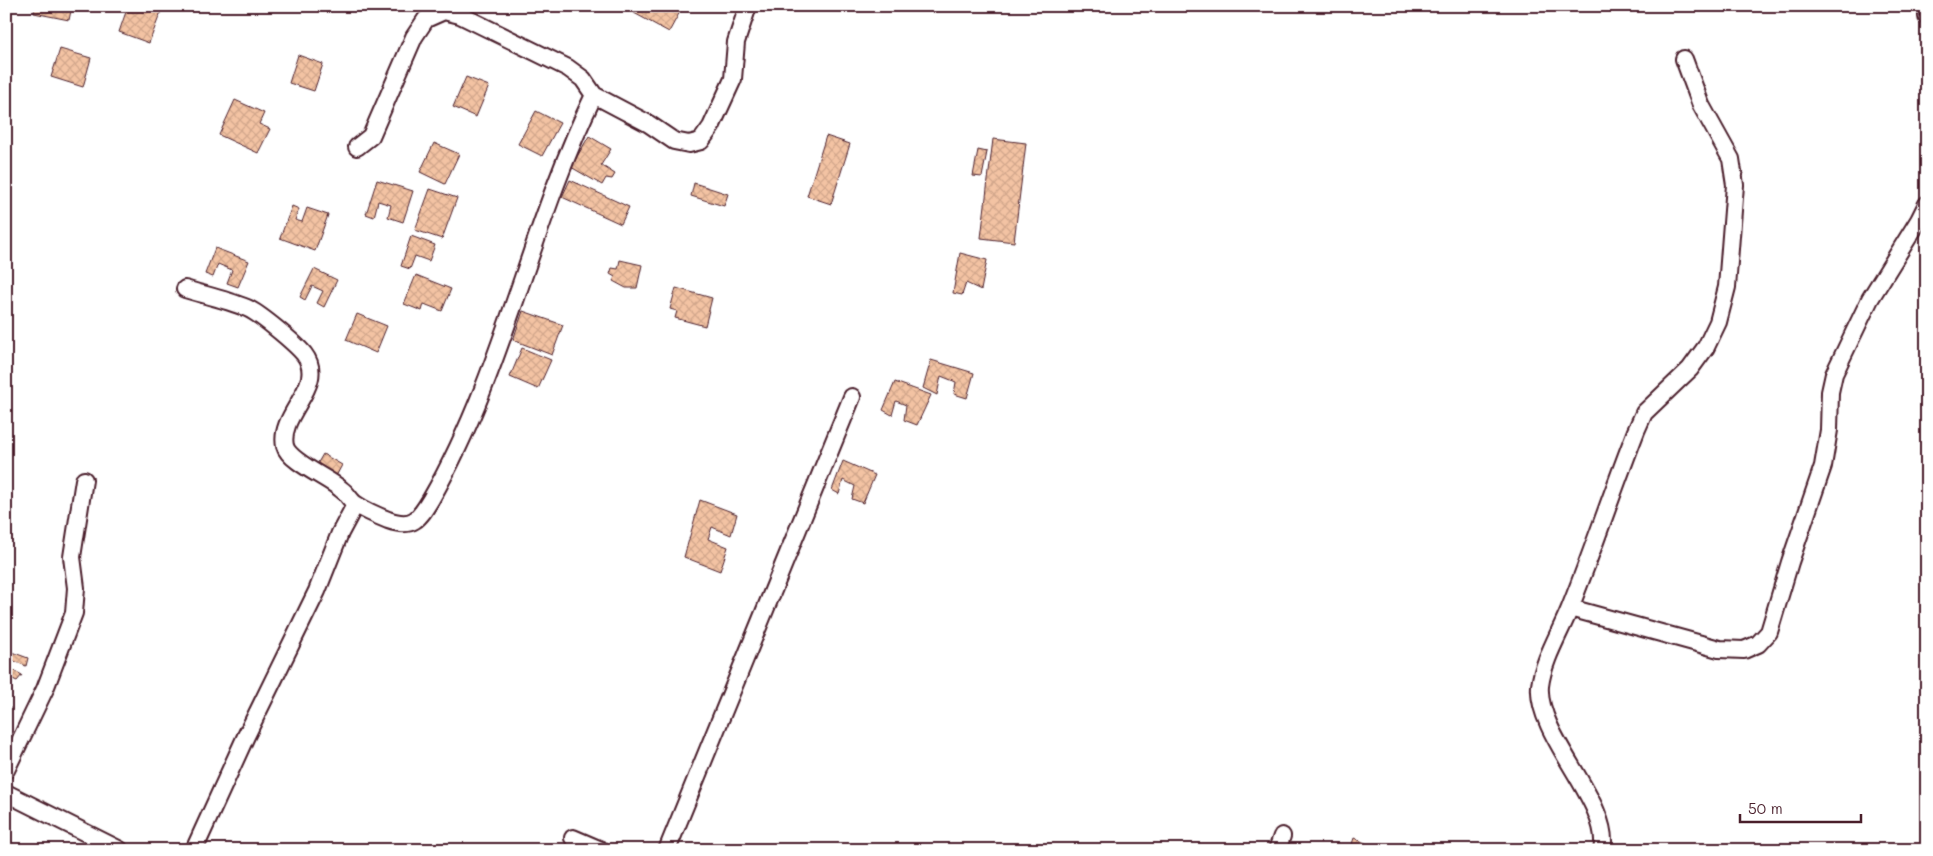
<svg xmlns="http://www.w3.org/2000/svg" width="1933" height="856" viewBox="0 0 1933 856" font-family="Mali,sans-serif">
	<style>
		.building { fill: url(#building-cross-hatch); stroke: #4a1f2b }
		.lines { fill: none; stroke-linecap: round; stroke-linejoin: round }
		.minor-casing { stroke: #4a1f2b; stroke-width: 20 }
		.minor { stroke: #fff; stroke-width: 16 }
	</style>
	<defs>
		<pattern id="building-cross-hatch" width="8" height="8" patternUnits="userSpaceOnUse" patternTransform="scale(1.25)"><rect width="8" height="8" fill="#f3c3a3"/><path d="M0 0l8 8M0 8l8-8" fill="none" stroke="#d2a78c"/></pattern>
	</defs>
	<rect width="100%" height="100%" fill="#fff"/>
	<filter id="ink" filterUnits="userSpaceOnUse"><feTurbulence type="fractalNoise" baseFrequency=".02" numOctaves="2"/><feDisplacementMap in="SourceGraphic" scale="10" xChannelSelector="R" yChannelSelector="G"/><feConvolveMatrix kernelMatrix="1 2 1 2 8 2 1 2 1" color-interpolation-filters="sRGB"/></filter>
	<g filter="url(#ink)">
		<path class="building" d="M 35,6 L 72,6 L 69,20 L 34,13 Z
			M 128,6 L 154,6 L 162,9 L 149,43 L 119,32 Z
			M 638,6 L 683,6 L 669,32 L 634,13 Z
			M 60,49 L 91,58 L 83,87 L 51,77 Z
			M 298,55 L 323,64 L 314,91 L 289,83 Z
			M 466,77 L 489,86 L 476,117 L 453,107 Z
			M 235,100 L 264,113 L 259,124 L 270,129 L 258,153 L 219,135 Z
			M 536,111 L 560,123 L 542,156 L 518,144 Z
			M 589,136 L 611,149 L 601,165 L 615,174 L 612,179 L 606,178 L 602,185 L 571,167 Z
			M 826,136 L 850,144 L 831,204 L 807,196 Z
			M 993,139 L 1026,143 L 1014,242 L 981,238 Z
			M 434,143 L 459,154 L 445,184 L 420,172 Z
			M 978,150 L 987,152 L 982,177 L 973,176 Z
			M 377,180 L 413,191 L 403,222 L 388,217 L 391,205 L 378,201 L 374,217 L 366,214 Z
			M 570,180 L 629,207 L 621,224 L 562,197 Z
			M 694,183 L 728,194 L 724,206 L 691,196 Z
			M 430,189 L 457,198 L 442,239 L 415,230 Z
			M 292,206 L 299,209 L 295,220 L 302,222 L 307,208 L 328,215 L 315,251 L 280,238 Z
			M 411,236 L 435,245 L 429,261 L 415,256 L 410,269 L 401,266 Z
			M 215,248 L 249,261 L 238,287 L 227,283 L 232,270 L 218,264 L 213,277 L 205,274 Z
			M 960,253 L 987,260 L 981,290 L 966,283 L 962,295 L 953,293 Z
			M 620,260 L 642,265 L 637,288 L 626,288 L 613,281 L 615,277 L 610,274 L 612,268 L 618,269 Z
			M 314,269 L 337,280 L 324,307 L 317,303 L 323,291 L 312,286 L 305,300 L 300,297 Z
			M 416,275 L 451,289 L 442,311 L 424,304 L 422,311 L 404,304 Z
			M 676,288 L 712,298 L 705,326 L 675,318 L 677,311 L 670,309 Z
			M 523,311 L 563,325 L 552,355 L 513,340 Z
			M 357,314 L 387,326 L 376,353 L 346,340 Z
			M 522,348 L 551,360 L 538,389 L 510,377 Z
			M 931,360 L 974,373 L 967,398 L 954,394 L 956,382 L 941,376 L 937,395 L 923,388 Z
			M 895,382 L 931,395 L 917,425 L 904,420 L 906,405 L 896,401 L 892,415 L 883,410 Z
			M 323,454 L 342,465 L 335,478 L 316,466 Z
			M 843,461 L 875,475 L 863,503 L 852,499 L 855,486 L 843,480 L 839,494 L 832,490 Z
			M 700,500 L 737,514 L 731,535 L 712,527 L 708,539 L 728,547 L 720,571 L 684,557 Z
			M 6,650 L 28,658 L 26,666 L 7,658 L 6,665 Z
			M 6,666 L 22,675 L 17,681 L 6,676 Z
			M 6,706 L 11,708 L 7,716 L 6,716 Z
			M 1354,838 L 1381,850 L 1350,850 Z"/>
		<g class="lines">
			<g class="minor-casing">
				<path id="minor" d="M 1927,8 L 1927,17
					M 357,147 L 371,136 L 414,37 L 426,19 L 444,11 L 460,15 L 568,68 L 583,79 L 594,95
					M 185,289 C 205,295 227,300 247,308 C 259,313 295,343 304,354 C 328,385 278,413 285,446 C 289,462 329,478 342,490 C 348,494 351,502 357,505 C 366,511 378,516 388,520 C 413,529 419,519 431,499 C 504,372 530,226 594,95 L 649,124 L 674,141 L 689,144 L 701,141 L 711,127 L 733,79 L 736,42 L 748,6
					M 1570,608 L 1719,649 L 1744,650 L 1758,644 L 1769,632 L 1790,562 L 1823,466 L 1829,430 L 1830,392 L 1834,374 L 1870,299 L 1919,220 L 1927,204
					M 6,770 L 45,689 L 74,613 L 76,588 L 72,557 L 84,480
					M 6,793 L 120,850
					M 573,838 L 601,850
					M 194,850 L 246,736 L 317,591 L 340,533 L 355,505
					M 667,850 L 852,397
					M 1277,850 L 1282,836
					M 1602,850 C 1613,805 1536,736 1540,686 C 1543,660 1560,633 1570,608 C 1593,550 1613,490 1636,431 L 1644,413 L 1690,369 L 1706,347 L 1718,322 L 1727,287 L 1735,185 L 1731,159 L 1701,105 L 1684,59"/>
			</g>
			<use href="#minor" class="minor"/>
		</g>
	</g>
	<rect width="1933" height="856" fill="none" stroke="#fff" stroke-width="25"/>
	<rect x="12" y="12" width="1908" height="831" fill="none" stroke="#4a1f2b" stroke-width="2" filter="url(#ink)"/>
	<path d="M1740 814v8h121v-8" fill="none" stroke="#4a1f2b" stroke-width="2.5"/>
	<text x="1748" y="814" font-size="15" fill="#4a1f2b" stroke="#ffffff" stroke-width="4" paint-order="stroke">50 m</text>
</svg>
